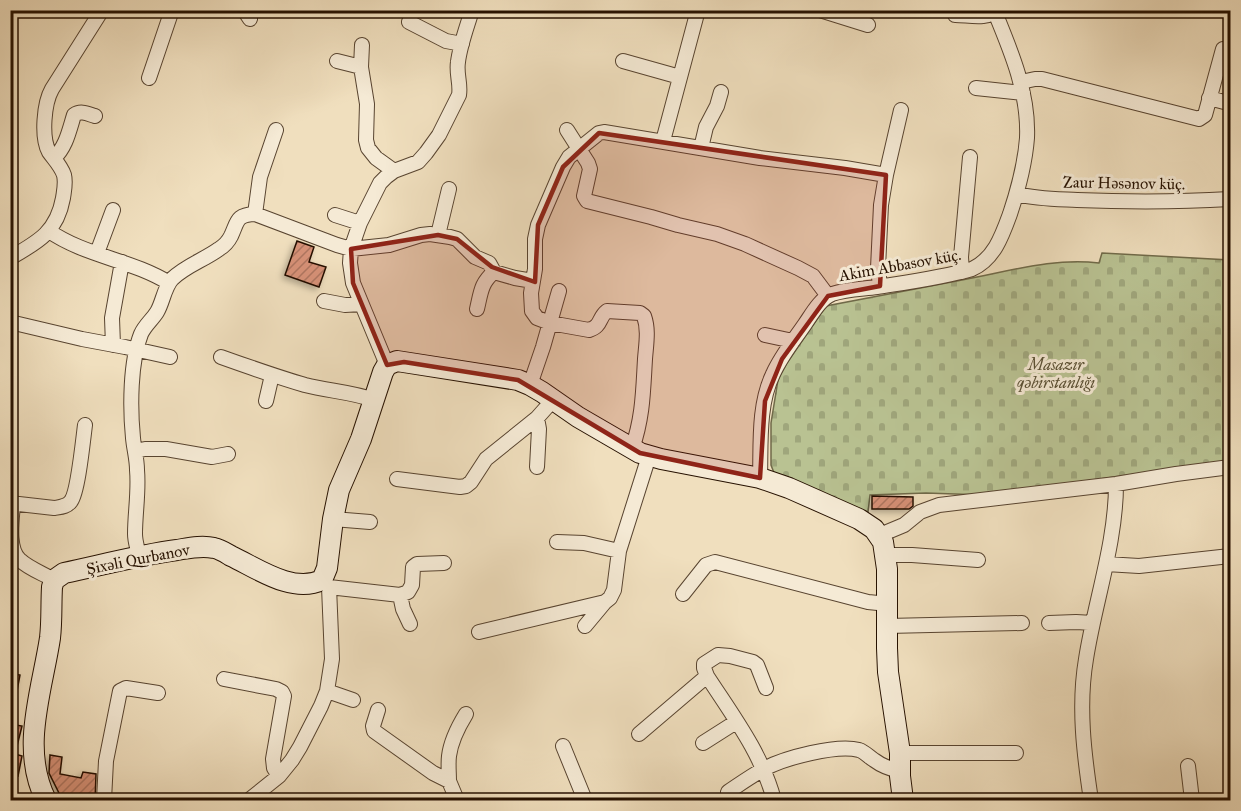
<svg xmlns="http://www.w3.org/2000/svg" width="1241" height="811" viewBox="0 0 1241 811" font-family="'IM FELL Great Primer',serif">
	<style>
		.cemetery { fill: url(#cemetery-stones); stroke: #706a49; stroke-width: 1.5 }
		.building { fill: url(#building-hatch); stroke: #261100; stroke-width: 1.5; filter: url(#shadow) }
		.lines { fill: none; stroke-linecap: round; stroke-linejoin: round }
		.street-casing { stroke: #584430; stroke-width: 16 }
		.secondary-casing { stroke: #261100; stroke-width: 22 }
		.street { stroke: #f5ead5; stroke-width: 14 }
		.secondary { stroke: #f5ead5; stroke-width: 20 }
		.marked { fill: #8f2418; fill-opacity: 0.2; stroke: #8f2418; stroke-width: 4.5; stroke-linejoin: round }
		.labels { text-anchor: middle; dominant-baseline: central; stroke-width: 6; stroke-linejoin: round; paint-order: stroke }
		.street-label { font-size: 16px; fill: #261100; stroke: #f5ead5 }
		.park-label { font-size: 16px; font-style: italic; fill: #594f33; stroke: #f5ead5 }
	</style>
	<defs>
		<pattern id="cemetery-stones" width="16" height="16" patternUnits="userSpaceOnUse" patternTransform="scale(1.5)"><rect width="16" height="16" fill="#b9c292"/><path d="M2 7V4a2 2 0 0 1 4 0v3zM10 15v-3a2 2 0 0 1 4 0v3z" fill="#9fa67c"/></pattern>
		<pattern id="building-hatch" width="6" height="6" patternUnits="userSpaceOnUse" patternTransform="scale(1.5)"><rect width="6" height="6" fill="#d59076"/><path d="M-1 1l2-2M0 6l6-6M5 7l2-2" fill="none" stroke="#ad745e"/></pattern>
		<filter id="shadow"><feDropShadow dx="-3" dy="3" stdDeviation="3" flood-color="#0004"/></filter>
	</defs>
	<rect width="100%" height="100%" fill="#f0dfbe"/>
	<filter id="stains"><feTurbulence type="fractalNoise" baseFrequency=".00333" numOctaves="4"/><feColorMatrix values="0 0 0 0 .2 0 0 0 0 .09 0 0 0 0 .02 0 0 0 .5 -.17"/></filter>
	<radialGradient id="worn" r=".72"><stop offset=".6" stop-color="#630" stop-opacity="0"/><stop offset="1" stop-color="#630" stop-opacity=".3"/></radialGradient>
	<path class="cemetery" d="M 1102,253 L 1230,260 L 1230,461 L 984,495 L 926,493 L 870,495 L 868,512 L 776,478 L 771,465 L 771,423 L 778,380 L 787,363 L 826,306 C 871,297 917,289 962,280 C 1007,272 1053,257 1099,263 Z"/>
	<path class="building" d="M 297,241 L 314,247 L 309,262 L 326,267 L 319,287 L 285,275 Z
		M 872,496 L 913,497 L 913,506 L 909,509 L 872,509 Z
		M 10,673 L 20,675 L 15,701 L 10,701 Z
		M 10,724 L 22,726 L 15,754 L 22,756 L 18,776 L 10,774 Z
		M 50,755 L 62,757 L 60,774 L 81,778 L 83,772 L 96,774 L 95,801 L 63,801 L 49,773 Z"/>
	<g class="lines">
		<g class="street-casing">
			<path id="street" d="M 244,10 L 250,19
				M 820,10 L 868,25
				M 955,15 C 969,15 987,20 998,10
				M 409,22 L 446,41 L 462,44
				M 362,45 L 361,67 L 367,104 L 366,140 L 368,148 L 376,158 L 394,171
				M 337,61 L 361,67
				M 623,61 L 680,77
				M 149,78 L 172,10
				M 1021,82 L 1035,79 L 1042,79 L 1199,119 L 1205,115 L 1223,49
				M 976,88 L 1023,93
				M 1209,98 L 1228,103 L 1230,102
				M 567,130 L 588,163 L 590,169 L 584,196 L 587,201 L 651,217 L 678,225 L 717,234 L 745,244 L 798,268 L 813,276 L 828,296
				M 663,141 L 698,10
				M 701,148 L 706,127 L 717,106 L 721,92
				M 54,158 C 66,147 69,131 74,115 C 81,110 88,114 95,116
				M 886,175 L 901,110
				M 1017,194 C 1036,199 1057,199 1077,200 C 1128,202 1179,202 1230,199
				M 255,214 L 260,177 L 276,130
				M 335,215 L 360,223
				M 49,231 C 85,256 132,260 169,283
				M 438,235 L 449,189
				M 97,253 L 113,210
				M 10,258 C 38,242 57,232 63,198 C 64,191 66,183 64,175 C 61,166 54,159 49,152 C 41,137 44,103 52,89 L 102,10
				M 962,272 L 961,257 L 970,157
				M 324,301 L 345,305 L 361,304
				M 477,309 C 481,292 481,283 494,272
				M 10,322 L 82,339 L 125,347 L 170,357
				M 765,335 L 793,341
				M 113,345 L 112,318 L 122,262
				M 221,357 C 249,367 277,377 305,385 C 328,391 352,392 374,400
				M 387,365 L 353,283 L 350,263 L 351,249 L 360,223 L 380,183 L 386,177 L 394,171 L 418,162 L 426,153 L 439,135 L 459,95 C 461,84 456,74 458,62 C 460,45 467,27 472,10
				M 530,385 L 543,347 L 559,291
				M 266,401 L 272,375
				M 537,418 L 539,429 L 537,467
				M 632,449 C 643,417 643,392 645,359 C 646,345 649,330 644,316 L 640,313 L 607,311 C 598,318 602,326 589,330 L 550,323 L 537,318 L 532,311 L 531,293 L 535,269 L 535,239 L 538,225 L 563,167 L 569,157 L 599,133 L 604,132 L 760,158 L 845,168 L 886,175 L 881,205 L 878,268 L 880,286
				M 135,451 L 145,449 L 166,449 L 212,457 L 228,454
				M 760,478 C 761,444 758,405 773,374 C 781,356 794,340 805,324 C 812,314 820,299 832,294 C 846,289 863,289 877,287 C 909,282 941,278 972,269 C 994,259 1002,236 1010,214 C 1018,190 1025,164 1027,138 C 1029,93 1011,51 994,10
				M 397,479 L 460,487 L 466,486 L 471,482 L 486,459 L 537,418 L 553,400
				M 10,503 L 54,508 C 60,507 67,507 71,501 C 78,492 83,440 85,425
				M 13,504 C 12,519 7,549 20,560 C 28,568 44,574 54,580
				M 333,519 L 370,522
				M 880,535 L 904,525 L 920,512 L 939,505 L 1116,484 L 1176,474 L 1230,467
				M 557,542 L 584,543 L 619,551
				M 886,555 L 912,555 L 978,560
				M 139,557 C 138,549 135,542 135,534 C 135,513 139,491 137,470 C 137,459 134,449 133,438 C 130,408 130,362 141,334 C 145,325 152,320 157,312 C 163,302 164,288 172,279 C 185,266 204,260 219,249 C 224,246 228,242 231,236 C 238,221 236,215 255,214 L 337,245 L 351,249 L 389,245 L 421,235 L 430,234 L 450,237 L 457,239 L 475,257 L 489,263 L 494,272 L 515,278 L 533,281
				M 1106,564 L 1139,566 L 1230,556
				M 329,587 L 400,595 L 408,592 L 412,585 L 413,567 L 417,564 L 444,563
				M 683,594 L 706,565 L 715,562 L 868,602 L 888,604
				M 400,595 L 403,609 L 410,624
				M 1049,623 L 1076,622 L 1093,623
				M 585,626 L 605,602
				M 887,626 L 1022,623
				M 479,632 L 605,602 L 610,598 L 614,590 L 619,551 L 649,456
				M 224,679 L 276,689 L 282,692 L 284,696 L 273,759 L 274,768 L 279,776
				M 766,688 L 757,665 L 753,662 L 730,656 L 718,655 L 704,664 L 704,668 L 707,676 C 733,716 762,754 774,800
				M 327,691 L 353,700
				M 378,710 L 373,726 L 374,731 L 433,773 L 449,781 L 457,800
				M 639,734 L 707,676
				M 703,743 L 736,722
				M 563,746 L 585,800
				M 900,753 L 1016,753
				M 1188,766 L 1192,800
				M 449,781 C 449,773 448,764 449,756 C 451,740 458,727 466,714
				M 728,792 C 740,784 751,776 764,769 C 784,758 837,744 859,750 C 865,752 869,757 874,760 C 882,766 890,769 900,771
				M 104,800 L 106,761 L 120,691 L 126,688 L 158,693
				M 249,800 L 279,776 L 292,760 L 300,747 L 321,706 L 327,691 L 332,659 L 329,587 L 322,580
				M 1091,800 C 1084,754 1078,706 1086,659 C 1095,601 1116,543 1116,484"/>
		</g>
		<g class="secondary-casing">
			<path id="secondary" d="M 46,800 C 20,749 42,691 50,638 C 52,621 51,604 52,587 L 54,580 L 64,573 C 102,565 139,555 177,550 C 189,548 202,545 214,548 C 220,549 226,553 231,556 C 257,568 292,594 322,580 L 327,568 L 333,519 L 339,490 L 361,439 L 383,372 L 387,365 L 397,361 L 518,380 L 530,385 L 542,392 L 578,417 L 640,453 L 661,459 L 760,478 L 789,488 L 859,519 L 874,529 L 883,542 L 887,569 L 887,648 L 888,672 L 900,753 L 900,776 L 903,800"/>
		</g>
		<use href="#street" class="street"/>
		<use href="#secondary" class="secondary"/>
	</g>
	<path class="marked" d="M 599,133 L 886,175 L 880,286 L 828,296 L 782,359 L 765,401 L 760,478 L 640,453 L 518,380 L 404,362 L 387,365 L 353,283 L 351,249 L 438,235 L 457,239 L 492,267 L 535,282 L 538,225 L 563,167 Z"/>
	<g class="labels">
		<g class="street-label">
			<text transform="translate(1124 183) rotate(1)">Zaur Həsənov küç.</text>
			<text transform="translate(900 265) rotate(-10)">Akim Abbasov küç.</text>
			<text transform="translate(138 559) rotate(-11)">Şixəli Qurbanov</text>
		</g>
		<g class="park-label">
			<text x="1056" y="364">Masazır<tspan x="1056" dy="18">qəbirstanlığı</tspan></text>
		</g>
	</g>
	<rect width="1241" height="811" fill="none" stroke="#f0dfbe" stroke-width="36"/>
	<rect x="12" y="12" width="1217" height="787" fill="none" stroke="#261100" stroke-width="3"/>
	<rect x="18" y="18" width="1205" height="775" fill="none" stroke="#261100" stroke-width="1.5"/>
	<rect width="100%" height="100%" filter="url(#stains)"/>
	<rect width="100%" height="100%" fill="url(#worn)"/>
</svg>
